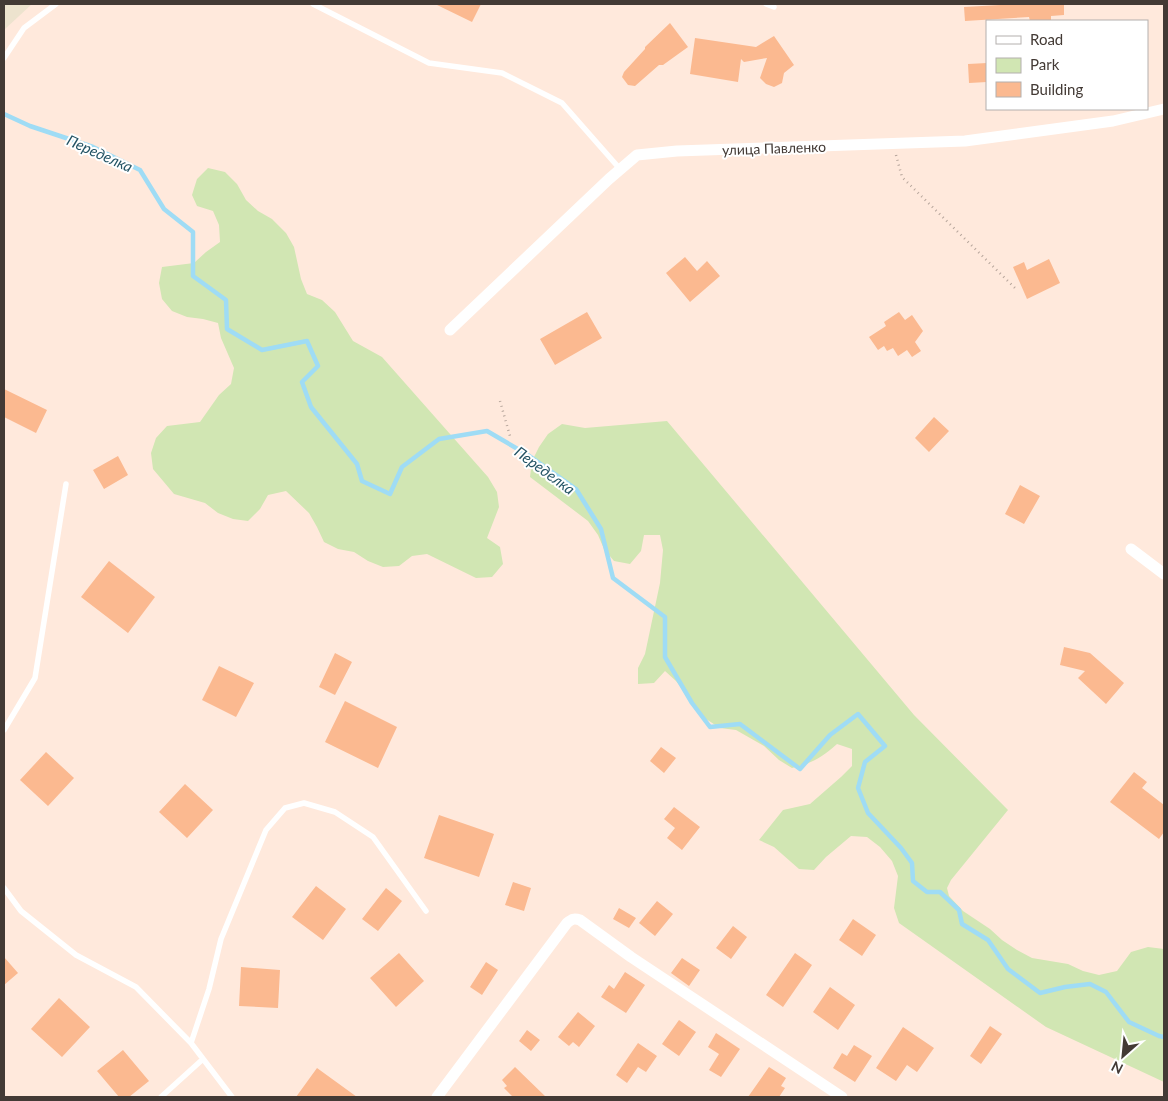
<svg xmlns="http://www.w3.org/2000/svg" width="1168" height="1101" viewBox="0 0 1168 1101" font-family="Lato,sans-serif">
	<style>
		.industrial { fill: #ede3ce }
		.green { fill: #d1e6b3 }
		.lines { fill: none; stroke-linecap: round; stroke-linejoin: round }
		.stream { stroke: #9fdcf5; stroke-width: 4.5 }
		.building { fill: #fbb990 }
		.path { stroke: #b7a69c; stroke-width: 2.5; stroke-dasharray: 1 4; stroke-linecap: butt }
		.lane { stroke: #fff; stroke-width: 5.5 }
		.street { stroke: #fff; stroke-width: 11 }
		.labels { text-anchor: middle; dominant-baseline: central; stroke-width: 4; stroke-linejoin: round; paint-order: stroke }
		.street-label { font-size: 14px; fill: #433a35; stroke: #fff }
		.water-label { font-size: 15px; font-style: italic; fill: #245465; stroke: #fff }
	</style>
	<rect width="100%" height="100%" fill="#ffe9dc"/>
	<path class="industrial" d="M 4,4 L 32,4 L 4,30 Z"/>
	<path class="green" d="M 208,168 L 225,172 L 237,184 L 246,200 L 258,211 L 272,219 L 286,233 L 294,247 L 301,279 L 307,294 L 322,300 L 335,312 L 353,341 L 382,357 L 488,477 L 497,492 L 499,507 L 487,538 L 500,547 L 503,564 L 492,577 L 476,578 L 427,554 L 412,556 L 399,566 L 383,567 L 368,561 L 354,552 L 338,549 L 324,542 L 317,527 L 309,513 L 286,491 L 268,495 L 260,509 L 248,521 L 233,519 L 218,513 L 205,503 L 174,494 L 153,469 L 151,453 L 156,438 L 167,426 L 200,422 L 219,395 L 231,384 L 234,368 L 221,338 L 218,323 L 203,319 L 187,317 L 172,311 L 162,299 L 159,283 L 162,267 L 194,263 L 206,252 L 220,242 L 219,225 L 213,211 L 197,206 L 192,195 L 197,179 Z
		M 667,421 L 914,715 L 1008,810 L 951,880 L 947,888 L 949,896 L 963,911 L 990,929 L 1002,940 L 1017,950 L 1032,958 L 1068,964 L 1083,971 L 1099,975 L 1117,971 L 1131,952 L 1148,947 L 1164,949 L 1164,1082 L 1046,1027 L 899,923 L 894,908 L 898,876 L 892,861 L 880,847 L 867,837 L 851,836 L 826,857 L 814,870 L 799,869 L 774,847 L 759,840 L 783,810 L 810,804 L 841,777 L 852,766 L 852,749 L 837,744 C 821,758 813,763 792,768 L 779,760 L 764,746 L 736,730 L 720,728 L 706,719 L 676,681 L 665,671 L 654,683 L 638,684 L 638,668 L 645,654 L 660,583 L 663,550 L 660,535 L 644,535 L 641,551 L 630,564 L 614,561 L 604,549 L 598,535 L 588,521 L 530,477 L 532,461 L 539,447 L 548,434 L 562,424 L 585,428 Z"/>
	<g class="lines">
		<path class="stream" d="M 4,114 L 30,126 L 93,147 L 140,170 L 164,209 L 193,232 L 193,276 L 226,300 L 227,329 L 262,350 L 307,341 L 318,366 L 302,382 L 311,407 L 357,464 L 362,481 L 390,494 L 402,467 L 439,439 L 487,431 L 528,455 L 576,489 L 601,529 L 613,578 L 665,617 L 665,657 L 692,703 L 710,727 L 740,724 L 800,769 L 830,735 L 858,714 L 885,746 L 865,762 L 858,788 L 868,813 L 901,848 L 912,863 L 913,881 L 927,892 L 940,892 L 959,910 L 962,924 L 988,940 L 1008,969 L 1040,993 L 1065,987 L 1090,984 L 1106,992 L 1129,1022 L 1159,1036 L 1164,1037"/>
	</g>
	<path class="building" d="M 435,4 L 481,4 L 472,22 Z
		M 1020,4 L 1064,4 L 1064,15 L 1051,16 L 1051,21 L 1030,21 L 1029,17 L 965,21 L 964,7 Z
		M 670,23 L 688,47 L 663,65 L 659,65 L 635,86 L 628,85 L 622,77 L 624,72 L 645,49 L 645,47 Z
		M 774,36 L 794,65 L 784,73 L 782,83 L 774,87 L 766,84 L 760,78 L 767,58 L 744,62 L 741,59 L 738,82 L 690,74 L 695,38 L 756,47 Z
		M 987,63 L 987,82 L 969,83 L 968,64 Z
		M 685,257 L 697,271 L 707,261 L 720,276 L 690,302 L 666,273 Z
		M 1049,259 L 1060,283 L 1027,299 L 1013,267 L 1024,262 L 1027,270 Z
		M 587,312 L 602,338 L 555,365 L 540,339 Z
		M 899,312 L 905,320 L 912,315 L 923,331 L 915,342 L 921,351 L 912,357 L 907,350 L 898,356 L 893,348 L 887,351 L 884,346 L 878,350 L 869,337 L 886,326 L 884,322 Z
		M 4,389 L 47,410 L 36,433 L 4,417 Z
		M 934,417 L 949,431 L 929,452 L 915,438 Z
		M 118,456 L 128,475 L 104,489 L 93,470 Z
		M 1020,485 L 1040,496 L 1024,524 L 1005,514 Z
		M 109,561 L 155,597 L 128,633 L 81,597 Z
		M 1064,647 L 1090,653 L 1124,683 L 1106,704 L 1078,678 L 1085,671 L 1060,665 Z
		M 335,653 L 352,662 L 335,695 L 319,687 Z
		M 219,666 L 254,683 L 236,717 L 202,700 Z
		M 345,701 L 397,727 L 378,768 L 325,742 Z
		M 661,747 L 676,758 L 664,773 L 650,761 Z
		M 46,752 L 74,778 L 48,806 L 20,780 Z
		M 1134,772 L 1147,782 L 1142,788 L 1164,805 L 1164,832 L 1159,839 L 1110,802 Z
		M 185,784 L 213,810 L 187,838 L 159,812 Z
		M 674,807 L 700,827 L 682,850 L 667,838 L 675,828 L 664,819 Z
		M 439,815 L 494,834 L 479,877 L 424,858 Z
		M 513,882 L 531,888 L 524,911 L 505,905 Z
		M 316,886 L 346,909 L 323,940 L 292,917 Z
		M 386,888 L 402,901 L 378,931 L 362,919 Z
		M 657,901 L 673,914 L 655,936 L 639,923 Z
		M 619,908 L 636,918 L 629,928 L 613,919 Z
		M 853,919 L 876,935 L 862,956 L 839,940 Z
		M 733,926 L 747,937 L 731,959 L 716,948 Z
		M 399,953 L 424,981 L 396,1007 L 370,978 Z
		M 795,953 L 812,965 L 783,1007 L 766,995 Z
		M 4,957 L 18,973 L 4,985 Z
		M 682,958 L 700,970 L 689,986 L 671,973 Z
		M 486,962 L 498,970 L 482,995 L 470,987 Z
		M 241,967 L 280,970 L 278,1008 L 239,1006 Z
		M 625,972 L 645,985 L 626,1013 L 601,997 L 609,985 L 614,989 Z
		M 830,987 L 855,1005 L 838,1030 L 813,1012 Z
		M 59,998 L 90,1027 L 62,1057 L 31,1029 Z
		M 578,1012 L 595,1026 L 579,1047 L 573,1042 L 569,1046 L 558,1037 Z
		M 679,1020 L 696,1032 L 679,1056 L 662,1044 Z
		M 990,1026 L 1002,1034 L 981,1064 L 970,1056 Z
		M 903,1027 L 934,1048 L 917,1072 L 907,1065 L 896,1081 L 876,1068 Z
		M 527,1030 L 540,1040 L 531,1051 L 519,1041 Z
		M 716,1033 L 740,1049 L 721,1077 L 709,1070 L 719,1054 L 708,1047 Z
		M 638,1043 L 657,1056 L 646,1072 L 638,1067 L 627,1083 L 616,1075 Z
		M 854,1045 L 872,1056 L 855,1082 L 833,1068 L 842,1053 L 847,1056 Z
		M 123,1050 L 149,1081 L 129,1097 L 119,1097 L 97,1071 Z
		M 515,1067 L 546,1097 L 513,1097 L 504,1088 L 507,1086 L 502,1080 Z
		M 769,1067 L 786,1078 L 781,1086 L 785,1088 L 779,1097 L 748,1097 Z
		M 317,1068 L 357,1097 L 296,1097 Z"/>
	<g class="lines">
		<path class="path" d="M 896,155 L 902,177 L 1017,290
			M 500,401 L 510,436"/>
		<path class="lane" d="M 313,4 L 429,63 L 502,73 L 562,103 L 620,169
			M 766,4 L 774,7
			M 4,58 L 24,28 L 56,4
			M 4,730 L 35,678 L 66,484
			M 4,888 L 21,911 L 76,955 L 136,987 L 191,1043 L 232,1097
			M 191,1043 L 209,989 L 221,939 L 266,830 L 285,808 L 304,803 L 335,812 L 373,837 L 426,911
			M 161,1097 L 203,1059"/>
		<path class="street" d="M 450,330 L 609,179 L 637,155 L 677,151 L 965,141 L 1113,121 L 1164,109
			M 1131,549 L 1164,574
			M 437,1097 L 567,923 C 572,919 574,918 580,920 L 631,957 L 842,1097"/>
	</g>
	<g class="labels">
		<g class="street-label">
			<text transform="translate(774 148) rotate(-2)">улица Павленко</text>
		</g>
		<g class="water-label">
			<text transform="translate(100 153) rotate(24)">Переделка</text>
			<text transform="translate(545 470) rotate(36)">Переделка</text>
		</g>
	</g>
	<rect width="1168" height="1101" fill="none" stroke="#433a35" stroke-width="10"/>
	<rect x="986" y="20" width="162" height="90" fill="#ffffff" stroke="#b4b0ae"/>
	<rect x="996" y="36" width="25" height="8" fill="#ffffff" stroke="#b4b0ae"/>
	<text x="1030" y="45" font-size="15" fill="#433a35">Road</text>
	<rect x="996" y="58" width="25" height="15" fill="#d1e6b3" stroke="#b4b0ae"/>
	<text x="1030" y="70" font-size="15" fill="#433a35">Park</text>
	<rect x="996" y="82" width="25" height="15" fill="#fbb990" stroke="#b4b0ae"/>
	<text x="1030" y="95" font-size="15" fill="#433a35">Building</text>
	<g transform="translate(1123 1056) rotate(207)" stroke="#ffffff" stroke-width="4" paint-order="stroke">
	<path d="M0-4L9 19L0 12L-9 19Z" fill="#433a35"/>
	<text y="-8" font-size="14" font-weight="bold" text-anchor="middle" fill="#433a35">N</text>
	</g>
</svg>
